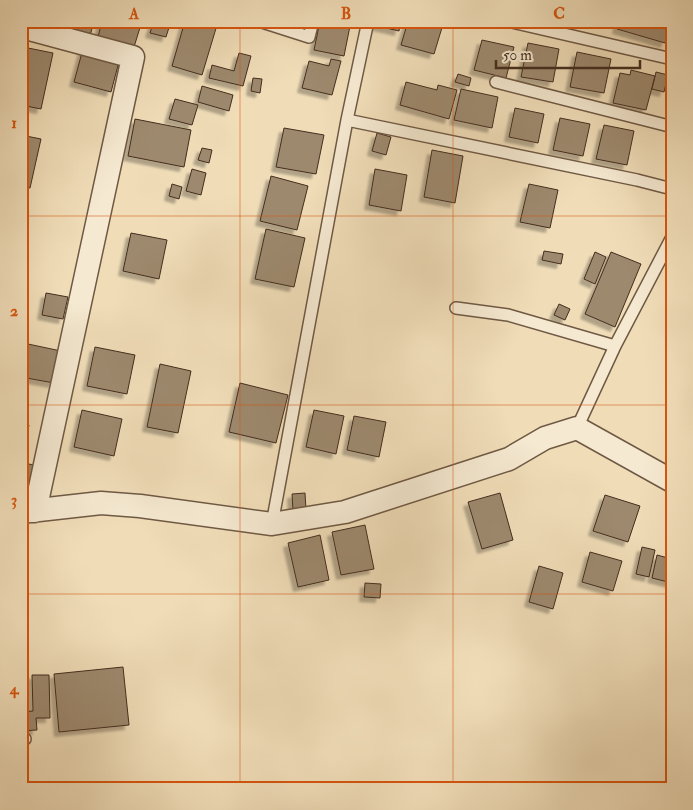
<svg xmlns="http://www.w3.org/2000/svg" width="693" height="810" viewBox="0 0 693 810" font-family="'IM FELL Double Pica',serif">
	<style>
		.building { fill: #9d896e; stroke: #442d1e; filter: url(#shadow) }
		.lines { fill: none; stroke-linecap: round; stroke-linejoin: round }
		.lane-casing { stroke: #6f5944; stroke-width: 14 }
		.street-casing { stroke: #6f5944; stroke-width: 25 }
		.lane { stroke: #f5e9d1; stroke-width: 11 }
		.street { stroke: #f5e9d1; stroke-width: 22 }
		.grid { fill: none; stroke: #d8550e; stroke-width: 1; stroke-opacity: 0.55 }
		.neatline { fill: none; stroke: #d8550e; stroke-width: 2 }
		.grid-label { font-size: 16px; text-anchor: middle; font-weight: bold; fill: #d8550e }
	</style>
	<defs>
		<filter id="shadow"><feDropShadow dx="-4.5" dy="4.5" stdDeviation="1" flood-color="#0004"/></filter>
	</defs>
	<rect width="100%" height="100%" fill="#f0ddb8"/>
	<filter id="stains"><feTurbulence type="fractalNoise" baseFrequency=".004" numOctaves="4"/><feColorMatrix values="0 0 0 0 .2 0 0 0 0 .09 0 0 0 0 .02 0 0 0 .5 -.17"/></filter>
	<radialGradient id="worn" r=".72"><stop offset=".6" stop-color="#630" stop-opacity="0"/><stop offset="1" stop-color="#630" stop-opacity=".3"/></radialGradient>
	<path class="building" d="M 54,21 L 94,21 L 90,36 L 53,25 Z
		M 102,21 L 142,21 L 134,47 L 98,37 Z
		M 154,21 L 171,21 L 166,37 L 150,33 Z
		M 185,21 L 204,21 L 217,25 L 202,75 L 172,66 Z
		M 320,21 L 351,21 L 344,56 L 314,50 Z
		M 374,21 L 401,21 L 399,31 L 373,25 Z
		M 408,21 L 444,21 L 434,54 L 401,45 Z
		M 619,21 L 647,21 L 670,28 L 665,43 L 617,29 Z
		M 482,40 L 514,47 L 506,78 L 474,70 Z
		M 528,43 L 559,49 L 553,82 L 521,77 Z
		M 84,45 L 121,54 L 111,92 L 74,82 Z
		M 28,48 L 53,53 L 41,109 L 21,105 L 21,80 Z
		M 577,52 L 611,59 L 604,93 L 570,87 Z
		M 239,53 L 251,56 L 243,86 L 209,78 L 212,65 L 234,71 Z
		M 331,59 L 341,61 L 332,95 L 302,88 L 309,61 L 329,66 Z
		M 631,70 L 655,76 L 646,110 L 613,103 L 620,73 L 630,75 Z
		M 656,72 L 668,75 L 664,92 L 652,89 Z
		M 458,74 L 471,78 L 469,86 L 455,82 Z
		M 253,78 L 262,79 L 260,93 L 251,91 Z
		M 406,82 L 437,90 L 438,85 L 457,90 L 449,119 L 400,105 Z
		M 202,86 L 233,95 L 229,111 L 198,102 Z
		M 461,89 L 498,97 L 492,128 L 454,120 Z
		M 175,99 L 198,105 L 192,125 L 169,119 Z
		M 515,108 L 544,114 L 538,143 L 509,137 Z
		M 560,118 L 590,124 L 583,156 L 553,150 Z
		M 135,119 L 191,130 L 184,167 L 128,156 Z
		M 604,125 L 634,131 L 627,165 L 596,159 Z
		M 284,128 L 324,135 L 316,174 L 276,167 Z
		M 377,133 L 391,137 L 386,155 L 372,151 Z
		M 21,135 L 41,139 L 30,188 L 21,186 Z
		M 202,148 L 212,150 L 209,163 L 198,160 Z
		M 432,150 L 463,156 L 455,203 L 424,197 Z
		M 192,169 L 206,173 L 201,195 L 186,191 Z
		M 375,169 L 407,175 L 401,211 L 369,205 Z
		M 271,176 L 308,186 L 297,230 L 260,221 Z
		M 172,184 L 182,187 L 179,199 L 169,196 Z
		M 529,184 L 558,190 L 550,228 L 520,222 Z
		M 21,205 L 27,206 L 26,216 L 21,215 Z
		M 266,229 L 305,238 L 294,287 L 255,279 Z
		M 131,233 L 167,240 L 159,279 L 123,271 Z
		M 544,251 L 563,254 L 561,264 L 542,260 Z
		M 595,252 L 606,257 L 595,284 L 584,279 Z
		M 611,252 L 641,264 L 615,327 L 585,314 Z
		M 46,293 L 68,297 L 63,319 L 42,315 Z
		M 559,304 L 570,309 L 565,320 L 554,315 Z
		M 28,344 L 61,351 L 54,383 L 21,377 Z
		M 95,347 L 135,355 L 127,394 L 87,386 Z
		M 160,364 L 191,371 L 178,433 L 147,427 Z
		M 240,383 L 288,395 L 276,443 L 229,432 Z
		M 21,387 L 28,389 L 23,413 L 21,413 Z
		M 82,410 L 122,419 L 114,456 L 74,447 Z
		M 314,410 L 344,416 L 336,454 L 306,447 Z
		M 354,416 L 386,422 L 379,457 L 347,450 Z
		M 21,423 L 29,425 L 23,453 L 21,453 Z
		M 21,462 L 37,466 L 32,492 L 21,490 Z
		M 305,493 L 306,510 L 293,511 L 292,494 Z
		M 500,493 L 513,540 L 482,549 L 468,502 Z
		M 605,495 L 640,506 L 628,542 L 593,531 Z
		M 365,525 L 374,569 L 341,575 L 332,532 Z
		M 320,535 L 329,580 L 298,587 L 288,543 Z
		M 642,547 L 655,550 L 649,577 L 636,574 Z
		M 590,552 L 622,561 L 613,591 L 582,582 Z
		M 657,555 L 672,559 L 672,583 L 652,578 Z
		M 539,566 L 563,573 L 553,609 L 529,602 Z
		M 365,583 L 381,584 L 380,598 L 364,597 Z
		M 123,667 L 129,725 L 59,732 L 54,674 Z
		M 32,675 L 49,675 L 50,718 L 36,718 L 37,730 L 21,731 L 21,712 L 33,711 Z"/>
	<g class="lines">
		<g class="lane-casing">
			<path id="lane" d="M 259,21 L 309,37 L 313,21
				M 508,21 L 672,59
				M 496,82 L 669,126
				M 347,120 L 637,180 L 672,189
				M 456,308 L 508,315 L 615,346
				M 577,428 L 615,346 L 672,237
				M 272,524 L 347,120 L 368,21
				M 21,739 L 25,739"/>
		</g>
		<g class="street-casing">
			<path id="street" d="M 29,29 L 133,57 L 35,511
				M 21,512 L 101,503 L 140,506 L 272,524 L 345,512 L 509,459 L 545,438 L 577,428 L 672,481"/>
		</g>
		<use href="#lane" class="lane"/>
		<use href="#street" class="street"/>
	</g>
	<path class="grid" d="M 240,21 L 240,789M 453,21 L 453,789M 21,216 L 672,216M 21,405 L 672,405M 21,594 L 672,594"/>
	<rect width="693" height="810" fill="none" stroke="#f0ddb8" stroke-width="55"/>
	<path d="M496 60v8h144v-8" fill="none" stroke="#442d1e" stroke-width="2.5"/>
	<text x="503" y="60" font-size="15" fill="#442d1e" stroke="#f5e9d1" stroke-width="4" paint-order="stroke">50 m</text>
	<rect x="28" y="28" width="638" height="754" class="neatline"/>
	<g class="grid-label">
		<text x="134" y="19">A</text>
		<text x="346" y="19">B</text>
		<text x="559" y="19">C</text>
		<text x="14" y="128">1</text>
		<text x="14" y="316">2</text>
		<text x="14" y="505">3</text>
		<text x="14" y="694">4</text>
	</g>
	<rect width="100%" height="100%" filter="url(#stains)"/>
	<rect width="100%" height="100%" fill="url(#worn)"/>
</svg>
